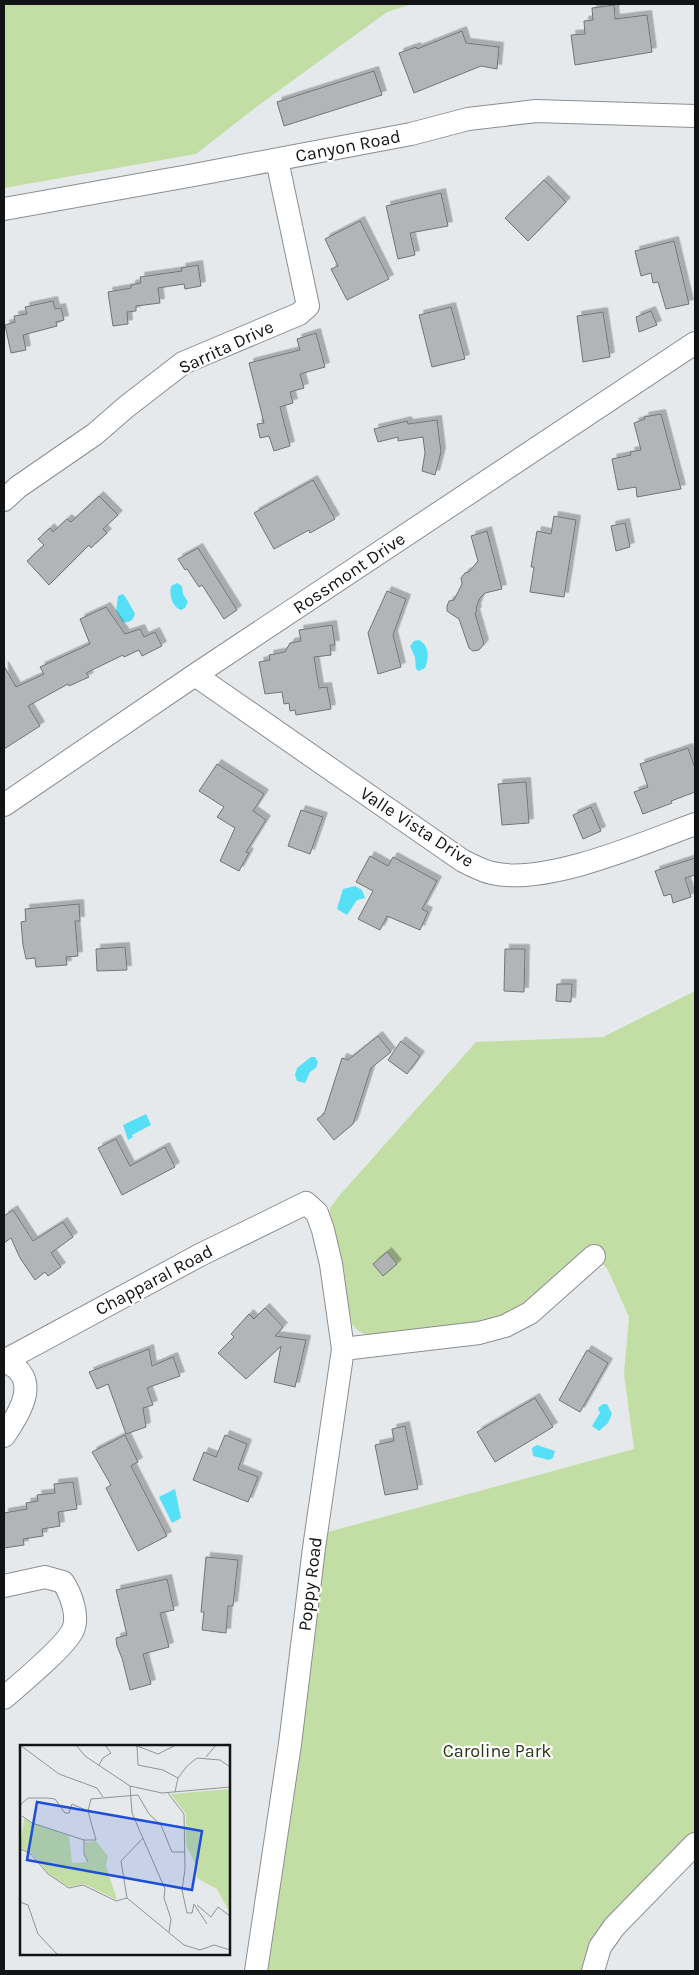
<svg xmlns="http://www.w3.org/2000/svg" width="699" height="1975" viewBox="0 0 699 1975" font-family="Karla,sans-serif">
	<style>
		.green { fill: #c2dea5 }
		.water { fill: #55e0f8 }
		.building { fill: #b2b4b6; stroke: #727476; filter: url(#shadow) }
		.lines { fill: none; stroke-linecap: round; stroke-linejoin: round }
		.minor-casing { stroke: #8c8e90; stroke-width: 24 }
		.minor { stroke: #fff; stroke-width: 22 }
		.labels { text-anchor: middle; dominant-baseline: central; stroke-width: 4.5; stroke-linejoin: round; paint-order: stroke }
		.street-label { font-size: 18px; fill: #121314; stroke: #fff }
		.park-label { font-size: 18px; fill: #273713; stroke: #fff }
		.inset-road { fill: none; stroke: #919395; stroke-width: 1 }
		.view { fill: #1d4ed8; fill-opacity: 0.15; stroke: #1d4ed8; stroke-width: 2.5 }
		.inset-edge { fill: none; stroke: #121314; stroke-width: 2.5 }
	</style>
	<defs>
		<filter id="shadow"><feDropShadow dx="4.5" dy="-4.5" stdDeviation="0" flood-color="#0004"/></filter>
	</defs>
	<rect width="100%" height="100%" fill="#e6e9eb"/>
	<path class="green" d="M 4,4 L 412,4 L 387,12 L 259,105 L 196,154 L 4,188 Z
		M 695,991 L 695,1832 L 602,1926 L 589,1947 L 582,1971 L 264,1971 L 328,1532 L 634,1449 L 624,1374 L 629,1317 L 608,1270 L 590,1248 L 521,1309 L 495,1320 L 367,1335 L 358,1331 L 352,1324 L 342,1271 L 329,1225 L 330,1208 L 339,1196 L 476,1042 L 603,1037 Z"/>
	<path class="water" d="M 177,583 L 182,586 L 183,594 L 188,602 L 185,608 L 181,610 C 172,607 169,595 171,586 Z
		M 123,594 C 126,597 133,610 135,614 C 133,620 130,623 123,622 L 116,611 L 118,596 Z
		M 419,640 C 430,646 429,658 425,668 L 419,671 L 416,669 L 415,657 L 410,646 L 414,641 Z
		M 355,886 L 362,890 L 365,898 L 357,900 L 347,915 L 337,909 L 343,889 Z
		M 311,1057 L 315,1057 L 318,1062 L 316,1068 L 310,1072 L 305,1083 L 297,1081 L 295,1075 L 297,1068 Z
		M 146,1114 L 151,1125 L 132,1135 L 133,1137 L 128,1140 L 123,1125 Z
		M 603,1404 L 607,1404 L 612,1414 L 608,1423 L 599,1431 L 592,1426 L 600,1413 L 598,1408 Z
		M 537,1445 L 555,1451 L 553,1458 L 549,1460 L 533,1456 L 532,1448 Z
		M 175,1489 L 181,1518 L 172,1523 L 159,1497 Z"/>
	<path class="building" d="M 614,5 L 615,19 L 647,15 L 652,52 L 575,65 L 571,35 L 585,34 L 584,21 L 593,20 L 592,8 Z
		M 462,31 L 466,43 L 499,47 L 497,69 L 481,66 L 414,93 L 399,53 L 416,47 L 417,49 Z
		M 374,71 L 382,95 L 284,126 L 277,102 Z
		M 544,180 L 566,202 L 528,241 L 505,218 Z
		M 441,193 L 448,226 L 410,233 L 415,255 L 398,259 L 386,206 Z
		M 360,221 L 389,279 L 347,300 L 331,269 L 338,266 L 325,239 Z
		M 674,241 L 689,304 L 666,309 L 658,282 L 653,283 L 651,273 L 641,276 L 635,251 Z
		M 198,265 L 201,286 L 185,289 L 184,284 L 158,288 L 160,303 L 136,306 L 136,311 L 127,312 L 128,324 L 113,326 L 108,292 L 131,288 L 131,285 L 141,283 L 140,277 L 182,271 L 181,268 Z
		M 53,301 L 55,309 L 61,308 L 64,320 L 56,322 L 57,326 L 23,335 L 26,350 L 11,353 L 5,325 L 15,322 L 14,316 L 27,314 L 25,307 Z
		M 451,307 L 465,359 L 432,367 L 419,315 Z
		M 651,311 L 657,325 L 639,332 L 636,317 Z
		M 603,312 L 610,357 L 583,362 L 577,316 Z
		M 316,333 L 325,367 L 300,374 L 304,388 L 290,392 L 293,403 L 280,407 L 290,446 L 274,451 L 269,436 L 260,438 L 257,424 L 264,423 L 249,363 L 300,350 L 297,339 Z
		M 661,414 L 681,489 L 637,497 L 636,487 L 618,490 L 612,459 L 631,455 L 630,452 L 641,450 L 634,423 L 645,419 L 644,417 Z
		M 437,420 L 441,452 L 435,475 L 422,471 L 425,453 L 423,437 L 398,441 L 398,437 L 378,442 L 374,429 L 407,421 L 408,424 Z
		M 313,480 L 335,519 L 310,533 L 309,530 L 274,549 L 254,513 Z
		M 99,496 L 118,515 L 103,529 L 107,533 L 91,548 L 89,545 L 49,585 L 27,561 L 44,545 L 38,539 L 50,528 L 53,532 L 67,519 L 71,522 Z
		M 554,516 L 576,520 L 564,597 L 530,592 L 534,567 L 531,567 L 537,531 L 551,534 Z
		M 625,523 L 630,547 L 616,551 L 611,526 Z
		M 487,531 L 502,589 L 485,593 L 480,598 L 476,608 L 477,611 L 475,613 L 484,644 L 479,650 L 473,651 L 469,648 L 459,619 L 447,611 L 447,606 L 449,601 L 454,600 L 462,584 L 461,578 L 465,573 L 469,572 L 478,561 L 471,536 Z
		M 198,548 L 237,610 L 224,619 L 202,585 L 199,587 L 187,569 L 185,570 L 178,559 Z
		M 387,591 L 406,599 L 393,635 L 401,667 L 378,674 L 368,633 Z
		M 106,607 L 125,634 L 140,629 L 144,637 L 155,632 L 162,646 L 142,656 L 139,650 L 124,657 L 123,655 L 86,673 L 89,677 L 69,686 L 68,684 L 28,706 L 40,726 L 4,749 L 4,666 L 16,687 L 44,674 L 40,667 L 90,644 L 80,619 Z
		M 332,625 L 335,645 L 330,645 L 331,655 L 314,657 L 319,688 L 327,687 L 331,709 L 296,715 L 295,710 L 290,711 L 289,703 L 284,704 L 282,692 L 265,694 L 259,662 L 270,660 L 269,655 L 285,652 L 290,643 L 301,641 L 299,630 Z
		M 688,748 L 695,768 L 695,792 L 671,801 L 672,803 L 643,814 L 634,792 L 648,787 L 640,764 Z
		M 217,764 L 264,794 L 253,811 L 266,820 L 246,852 L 249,853 L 239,871 L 220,861 L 235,828 L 217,817 L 224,807 L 199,791 Z
		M 526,782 L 529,823 L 502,825 L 498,784 Z
		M 591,807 L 601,831 L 583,839 L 573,815 Z
		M 301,810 L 323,817 L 310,854 L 288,846 Z
		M 370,856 L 388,866 L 393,857 L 437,881 L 422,909 L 428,912 L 420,930 L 387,916 L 380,930 L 358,919 L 373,891 L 356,882 Z
		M 695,858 L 695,875 L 685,878 L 691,897 L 673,903 L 671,894 L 664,896 L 655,871 Z
		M 79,904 L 80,921 L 75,921 L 78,956 L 66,957 L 67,965 L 36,967 L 35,958 L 26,959 L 23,945 L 21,922 L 26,921 L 25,909 Z
		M 125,947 L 127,970 L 97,971 L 96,949 Z
		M 505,949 L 525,949 L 524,992 L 504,991 Z
		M 557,984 L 572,984 L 571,1002 L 556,1001 Z
		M 378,1036 L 391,1052 L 371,1068 L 353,1124 L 334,1140 L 317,1119 L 324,1114 L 342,1058 L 348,1060 Z
		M 401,1041 L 420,1056 L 407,1074 L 388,1060 Z
		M 116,1139 L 130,1166 L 165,1147 L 175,1167 L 122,1195 L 98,1148 Z
		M 13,1210 L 33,1241 L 63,1222 L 73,1237 L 51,1253 L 61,1267 L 48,1276 L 45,1272 L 35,1280 L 20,1258 L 11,1238 L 4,1243 L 4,1216 Z
		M 387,1252 L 397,1264 L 383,1276 L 373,1264 Z
		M 265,1308 L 283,1327 L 275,1336 L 306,1340 L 295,1387 L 274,1382 L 281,1346 L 246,1379 L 218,1353 L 234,1337 L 231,1334 L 249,1314 L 254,1319 Z
		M 149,1349 L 152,1366 L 173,1357 L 180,1376 L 147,1388 L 153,1405 L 143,1408 L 146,1427 L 126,1434 L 108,1384 L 97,1389 L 89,1372 Z
		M 587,1350 L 608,1363 L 580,1412 L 559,1400 Z
		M 535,1398 L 553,1427 L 495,1462 L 477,1432 Z
		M 405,1426 L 418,1489 L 385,1495 L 375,1445 L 394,1441 L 392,1429 Z
		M 125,1435 L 138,1462 L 131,1466 L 167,1536 L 138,1551 L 106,1488 L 111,1485 L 92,1452 Z
		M 225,1435 L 247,1444 L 238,1469 L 258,1477 L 248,1502 L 193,1480 L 204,1452 L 216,1457 Z
		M 73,1482 L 77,1509 L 58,1512 L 60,1526 L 42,1529 L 43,1536 L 23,1539 L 24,1545 L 4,1548 L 4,1513 L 27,1509 L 26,1503 L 38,1501 L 37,1495 L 55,1493 L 54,1484 Z
		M 206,1557 L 238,1560 L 233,1606 L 228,1606 L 226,1633 L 202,1630 L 204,1612 L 201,1612 Z
		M 167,1579 L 174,1610 L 160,1613 L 169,1647 L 143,1654 L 151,1684 L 130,1690 L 122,1658 L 117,1646 L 116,1638 L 127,1635 L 116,1590 Z"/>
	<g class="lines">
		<g class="minor-casing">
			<path id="minor" d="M 4,209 L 194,175 L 411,134 L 468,119 L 536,111 L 695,116
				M 4,500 L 18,487 L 95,434 L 126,407 L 183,363 L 299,314 L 308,306 L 277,160
				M 195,675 L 463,861 C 472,865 482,871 492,873 C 545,886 644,843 695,824
				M 4,805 L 195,675 L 695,343
				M 343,1349 L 479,1333 L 505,1326 L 530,1313 L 594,1256
				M 4,1361 L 200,1255 L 306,1203 L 317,1213 L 323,1230 L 331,1264 L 343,1349 L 314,1548 L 290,1744 L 256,1971
				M 4,1361 C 43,1377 20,1413 4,1436
				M 4,1586 L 45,1577 L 63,1582 C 71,1594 79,1616 73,1630 C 65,1647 20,1684 4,1698
				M 593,1971 L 600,1947 L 614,1927 L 695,1844"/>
		</g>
		<use href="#minor" class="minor"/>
	</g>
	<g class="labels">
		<g class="street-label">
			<text transform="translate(348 146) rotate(-11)">Canyon Road</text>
			<text transform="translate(226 347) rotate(-25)">Sarrita Drive</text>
			<text transform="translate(349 573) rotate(-34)">Rossmont Drive</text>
			<text transform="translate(417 827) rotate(33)">Valle Vista Drive</text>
			<text transform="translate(154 1280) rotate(-28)">Chapparal Road</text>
			<text transform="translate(310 1584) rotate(-83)">Poppy Road</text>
		</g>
		<g class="park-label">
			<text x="497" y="1751">Caroline Park</text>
		</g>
	</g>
	<g transform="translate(20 1745)">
		<rect width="210" height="210" fill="#e6e9eb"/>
		<path d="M 210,44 L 210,168 L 197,144 L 177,133 L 175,118 L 166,100 L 166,69 L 151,49 ZM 4,74 L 49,91 L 52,118 L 69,117 L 65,110 L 65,97 L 76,96 L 88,111 L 86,121 L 97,155 L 64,139 L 49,142 L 28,128 L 11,107 L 0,103 Z" fill="#c2dea5"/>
		<path class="inset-road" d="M 0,0 L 39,29 L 77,43 L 83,52M 56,0 L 65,11 L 110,41 L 142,48 L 210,42M 117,1 L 118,20 L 143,25 L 158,33M 117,1 L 138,9 L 156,0M 186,12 L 196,0M 79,20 L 83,13 L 91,8 L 85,0M 110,41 L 112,68 L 145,144 L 144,153 L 151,174 L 149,187M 155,47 L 158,33 L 167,21 L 177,13 L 200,15 L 210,22M 148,48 L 164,69 L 165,124 L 162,145 L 167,168 L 172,168 L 174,159 L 187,179M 0,60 L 8,53 L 27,53 L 35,54 L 45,68 L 49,68 L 52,59 L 68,66M 0,65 L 0,96M 2,71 L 12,78 L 64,95 L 76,95 L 68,66 L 71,54 L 118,50 L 129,69 L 141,80 L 152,107 L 165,107M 64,95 L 64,109 L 68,117M 0,104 L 10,108 L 28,129 L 49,143 L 63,140 L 96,156 L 107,153M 107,153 L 164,200 L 180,205 L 194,200 L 210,205M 107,153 L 101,116 L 123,93M 0,157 L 8,160 L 18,189 L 38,210M 177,160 L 191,172 L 198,162 L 210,171"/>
		<path class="view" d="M 17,57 L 182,86 L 172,145 L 7,115 Z"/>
		<rect width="210" height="210" class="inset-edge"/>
	</g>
	<rect width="699" height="1975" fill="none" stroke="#121314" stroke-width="10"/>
</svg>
